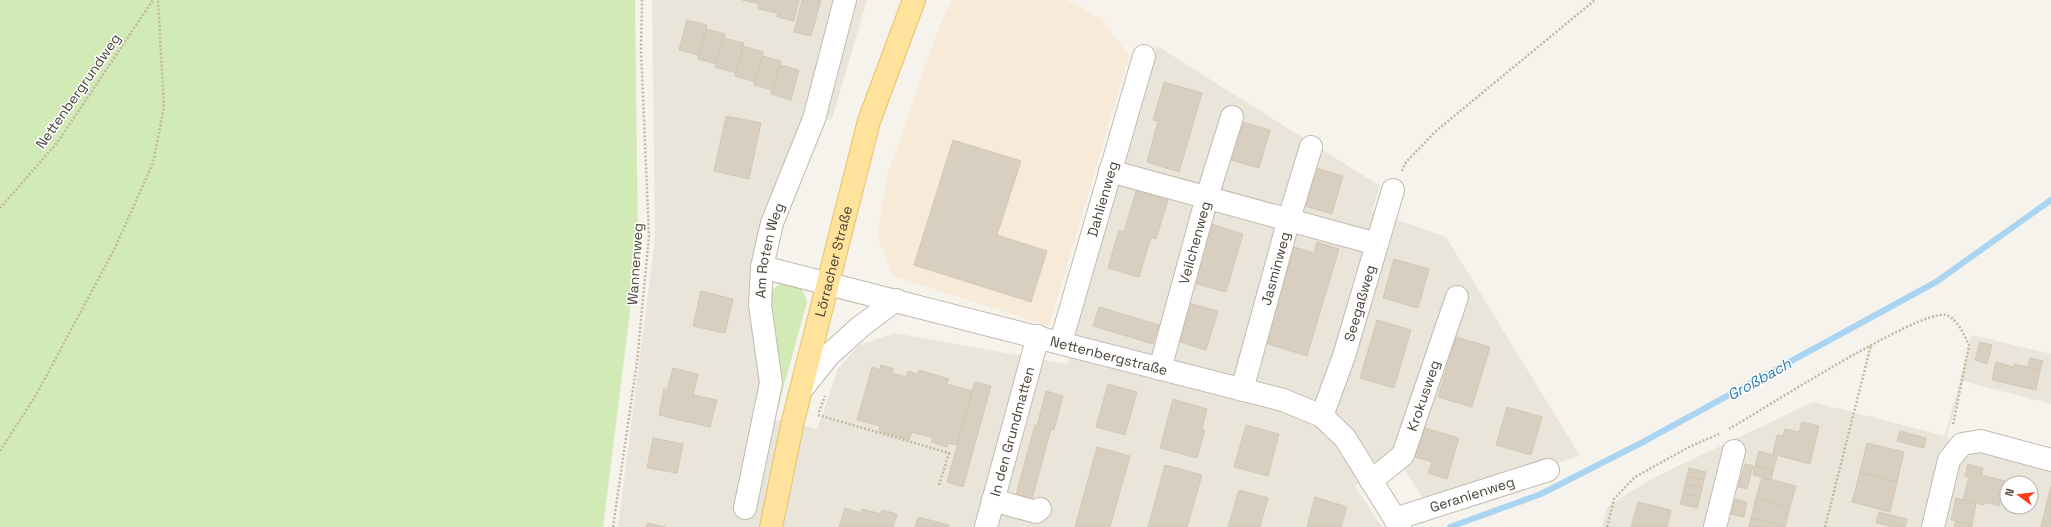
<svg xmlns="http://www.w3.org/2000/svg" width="2051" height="527" viewBox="0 0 2051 527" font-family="'Space Grotesk',sans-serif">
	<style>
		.residential { fill: #eae5da; fill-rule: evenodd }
		.commercial { fill: #f7ead8 }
		.green { fill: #d2eab5 }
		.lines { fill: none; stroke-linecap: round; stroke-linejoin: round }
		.stream { stroke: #a9d4f2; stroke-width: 6 }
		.building { fill: #d8cfc1; stroke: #d3c7b4 }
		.minor-casing { stroke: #c2bbae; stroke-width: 24 }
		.major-casing { stroke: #e6c16a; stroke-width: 24 }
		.path { stroke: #c4b79f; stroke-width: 2.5; stroke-dasharray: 2 2; stroke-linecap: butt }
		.minor { stroke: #fff; stroke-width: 22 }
		.major { stroke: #ffe39c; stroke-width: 22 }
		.labels { text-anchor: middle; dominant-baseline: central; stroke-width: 3; stroke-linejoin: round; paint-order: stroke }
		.street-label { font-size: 14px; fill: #4b4439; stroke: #fff }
		.water-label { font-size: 15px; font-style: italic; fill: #2e7ab2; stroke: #fff }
	</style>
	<rect width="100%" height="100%" fill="#f6f3ec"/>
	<path class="residential" d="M 652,0 L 867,0 L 832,119 L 803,123 L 769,213 L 766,376 L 758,416 L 817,429 L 838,369 L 859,345 L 894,333 L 1067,364 L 1157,46 L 1380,186 L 1372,211 L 1446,237 L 1580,456 L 1426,504 L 1396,455 L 1355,486 L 1382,527 L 618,527 L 655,238 Z
		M 1972,335 L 2051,354 L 2051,404 L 1963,381 L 1947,436 L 1962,459 L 1977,452 L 2051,471 L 2051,527 L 1602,527 L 1608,506 L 1655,477 L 1813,402 L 1945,436 ZM 2007,483 L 2031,483 L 2031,507 L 2007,507 Z"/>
	<path class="commercial" d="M 952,0 L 1067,0 L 1103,20 L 1129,56 L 1049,326 L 893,276 L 877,235 L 887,176 L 939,27 Z"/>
	<path class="green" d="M 0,0 L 635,0 L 638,247 L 603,527 L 0,527 Z
		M 785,282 C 799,283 803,289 807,302 L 777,411 L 773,410 L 768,299 C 772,290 775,285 785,282 Z"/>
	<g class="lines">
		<path class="stream" d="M 1450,527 L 1541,494 L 1643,442 L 1936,282 L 2051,200"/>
	</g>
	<path class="building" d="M 742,0 L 799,0 L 794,21 L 777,17 L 778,13 L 758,9 L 759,4 Z
		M 802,0 L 821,0 L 811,36 L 794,32 Z
		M 687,20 L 707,25 L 699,55 L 679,50 Z
		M 706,29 L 725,34 L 716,64 L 698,59 Z
		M 723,38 L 744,43 L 736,73 L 715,67 Z
		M 743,46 L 763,52 L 755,82 L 735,76 Z
		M 762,56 L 781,61 L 773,90 L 754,85 Z
		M 780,65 L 799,70 L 791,100 L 771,94 Z
		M 1164,82 L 1202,93 L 1179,172 L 1147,162 L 1158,121 L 1153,120 Z
		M 726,116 L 761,123 L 749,179 L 714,171 Z
		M 1238,121 L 1270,130 L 1259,168 L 1227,159 Z
		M 953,140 L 1021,161 L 997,235 L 1047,251 L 1031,302 L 914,265 Z
		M 1313,167 L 1343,176 L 1332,214 L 1302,205 Z
		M 1136,191 L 1168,200 L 1156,239 L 1151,237 L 1139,277 L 1108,268 L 1119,230 L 1124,232 Z
		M 1211,224 L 1243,234 L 1226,292 L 1194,283 Z
		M 1317,242 L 1339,249 L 1307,356 L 1265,343 L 1294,247 L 1314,253 Z
		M 1394,259 L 1429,269 L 1418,308 L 1383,298 Z
		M 701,291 L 733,299 L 725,333 L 693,326 Z
		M 1185,302 L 1218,311 L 1206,350 L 1174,340 Z
		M 1099,307 L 1159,325 L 1153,344 L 1093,326 Z
		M 1377,320 L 1411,330 L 1394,388 L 1360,378 Z
		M 1456,337 L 1490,347 L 1472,407 L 1438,397 Z
		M 1980,342 L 1992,345 L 1987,364 L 1975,360 Z
		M 2030,358 L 2043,361 L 2040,370 L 2028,367 Z
		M 1996,362 L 2014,367 L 2015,364 L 2040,370 L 2036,390 L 1992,380 Z
		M 881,365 L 893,369 L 892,373 L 906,377 L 908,371 L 917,374 L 919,370 L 949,379 L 947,384 L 972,391 L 957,445 L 949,443 L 947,447 L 931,442 L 933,438 L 912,432 L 909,440 L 879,431 L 880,426 L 857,420 L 872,367 L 880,370 Z
		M 673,368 L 698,374 L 693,395 L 717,400 L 710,427 L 659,415 L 664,389 L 667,390 Z
		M 975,382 L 991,386 L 963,487 L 947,482 Z
		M 1108,384 L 1137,392 L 1125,435 L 1096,427 Z
		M 1046,391 L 1063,396 L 1054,430 L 1051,429 L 1032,499 L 1016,495 L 1035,425 L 1037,426 Z
		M 1173,399 L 1207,409 L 1202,429 L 1205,430 L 1197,458 L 1160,448 Z
		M 1507,407 L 1542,417 L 1531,455 L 1496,445 Z
		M 1802,422 L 1819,426 L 1810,464 L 1773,454 L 1777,435 L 1783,436 L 1785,429 L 1799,432 Z
		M 1246,425 L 1279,434 L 1268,476 L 1234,467 Z
		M 1421,427 L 1459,438 L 1447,479 L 1428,473 L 1432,462 L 1412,456 Z
		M 1900,431 L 1926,438 L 1924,448 L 1897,441 Z
		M 653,438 L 683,444 L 677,473 L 647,468 Z
		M 1867,443 L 1904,452 L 1897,482 L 1860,472 Z
		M 1097,447 L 1130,456 L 1110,527 L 1075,527 Z
		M 1759,451 L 1777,456 L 1773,471 L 1755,466 Z
		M 1745,464 L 1753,466 L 1747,489 L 1738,487 Z
		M 1968,464 L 1983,468 L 1982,475 L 2005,481 L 1999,506 L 1985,502 L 1984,505 L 1963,500 L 1969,477 L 1965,476 Z
		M 1165,465 L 1202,475 L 1187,527 L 1148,527 Z
		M 1755,466 L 1773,471 L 1771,480 L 1753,475 Z
		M 1689,468 L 1706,472 L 1704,480 L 1687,476 Z
		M 1860,472 L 1897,482 L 1890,512 L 1852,502 Z
		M 1687,476 L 1704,480 L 1702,488 L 1685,484 Z
		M 1762,477 L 1796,486 L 1790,507 L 1756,498 Z
		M 2005,483 L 2007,483 L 2007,495 L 2002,494 Z
		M 1685,484 L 1702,488 L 1700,497 L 1683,493 Z
		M 2051,486 L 2051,527 L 2041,527 Z
		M 1239,490 L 1268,498 L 1260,527 L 1228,527 Z
		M 1683,493 L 1700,497 L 1697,508 L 1680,504 Z
		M 1315,497 L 1347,507 L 1341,527 L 1307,527 Z
		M 1756,498 L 1790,507 L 1785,527 L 1751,518 Z
		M 1956,498 L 1976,503 L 1972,525 L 1951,520 Z
		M 1735,499 L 1747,502 L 1744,517 L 1731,514 Z
		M 1638,502 L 1671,510 L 1667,527 L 1648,527 L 1632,523 Z
		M 845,508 L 861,513 L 862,509 L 881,514 L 882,510 L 897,514 L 893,527 L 839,527 Z
		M 1879,512 L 1907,519 L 1905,527 L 1893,527 L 1876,523 Z
		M 918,517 L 949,525 L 948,527 L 915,527 Z
		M 1751,518 L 1785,527 L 1749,527 Z
		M 1956,521 L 1972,525 L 1972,527 L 1954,527 Z
		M 647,523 L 665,527 L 646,527 Z
		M 1632,523 L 1648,527 L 1631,527 Z"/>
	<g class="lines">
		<g class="minor-casing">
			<g id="minor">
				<path d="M 1110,171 L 1377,244"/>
				<path id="s1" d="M 762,267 L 1283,400 L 1322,416 L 1345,438 L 1400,527"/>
				<path id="s2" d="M 1061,342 L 1144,56"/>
				<path id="s3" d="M 1160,369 L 1207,197 L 1232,117"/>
				<path d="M 802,389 L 829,355 L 860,327 L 896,300"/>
				<path id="s4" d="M 1242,390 L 1289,219 L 1311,147"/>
				<path id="s5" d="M 1322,416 L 1344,356 L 1393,190"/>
				<path id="s6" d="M 1371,481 L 1403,455 L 1457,297"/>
				<path d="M 993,500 L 1036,512 L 1040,509"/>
				<path id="s7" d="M 745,508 L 771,383 L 760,305 L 762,267 L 772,223 L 814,119 L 845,0"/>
				<path id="s8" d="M 1395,519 L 1548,470"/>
				<path id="s9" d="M 986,527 L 1038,336"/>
				<path d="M 1715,527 L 1734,451"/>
				<path d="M 1933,527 L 1949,460 L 1962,444 L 1981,441 L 2051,460"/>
			</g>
		</g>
		<g class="major-casing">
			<g id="major">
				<path id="s10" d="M 771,527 L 793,421 L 869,121 L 914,0"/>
			</g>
		</g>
		<path class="path" d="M 1402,171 L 1406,162 L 1436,131 L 1595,0
			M 0,208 L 57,143 L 153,0
			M 819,412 L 825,396
			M 818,415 L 949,453 L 939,485
			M 1729,429 C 1762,410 1918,310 1945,315 C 1957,317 1964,335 1969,345 L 1953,425
			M 0,451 L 36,395 L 114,250 L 153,163 L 164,107 L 158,0
			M 613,527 L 637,362 L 649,236 L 641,50 L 642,0
			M 1607,527 L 1614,499 L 1635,477 L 1689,447 L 1721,433
			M 1825,527 L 1871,345"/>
		<use href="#minor" class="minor"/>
		<use href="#major" class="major"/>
	</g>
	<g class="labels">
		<g class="street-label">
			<text transform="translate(78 91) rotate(-55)">Nettenbergrundweg</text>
			<text stroke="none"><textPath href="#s2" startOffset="149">Dahlienweg</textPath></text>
			<text stroke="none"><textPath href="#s3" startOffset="131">Veilchenweg</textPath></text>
			<text stroke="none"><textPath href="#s7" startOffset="262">Am Roten Weg</textPath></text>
			<text stroke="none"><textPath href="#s10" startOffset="273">Lörracher Straße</textPath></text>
			<text transform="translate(635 264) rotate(-86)">Wannenweg</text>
			<text stroke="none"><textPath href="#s4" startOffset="126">Jasminweg</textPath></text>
			<text stroke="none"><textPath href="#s5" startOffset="119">Seegaßweg</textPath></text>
			<text stroke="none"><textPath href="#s1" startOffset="358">Nettenbergstraße</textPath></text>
			<text stroke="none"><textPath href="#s6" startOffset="104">Krokusweg</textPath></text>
			<text stroke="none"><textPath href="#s9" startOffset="99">In den Grundmatten</textPath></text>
			<text stroke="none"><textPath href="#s8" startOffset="81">Geranienweg</textPath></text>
		</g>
		<g class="water-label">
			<text transform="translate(1759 379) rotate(-29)">Großbach</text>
		</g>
	</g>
	<g transform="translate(2019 495) rotate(285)"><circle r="19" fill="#ffffff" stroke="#b7b4b0"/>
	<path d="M0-3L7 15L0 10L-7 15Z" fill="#fc3f1d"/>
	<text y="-6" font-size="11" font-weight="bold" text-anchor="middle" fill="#4b4439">N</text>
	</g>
</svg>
